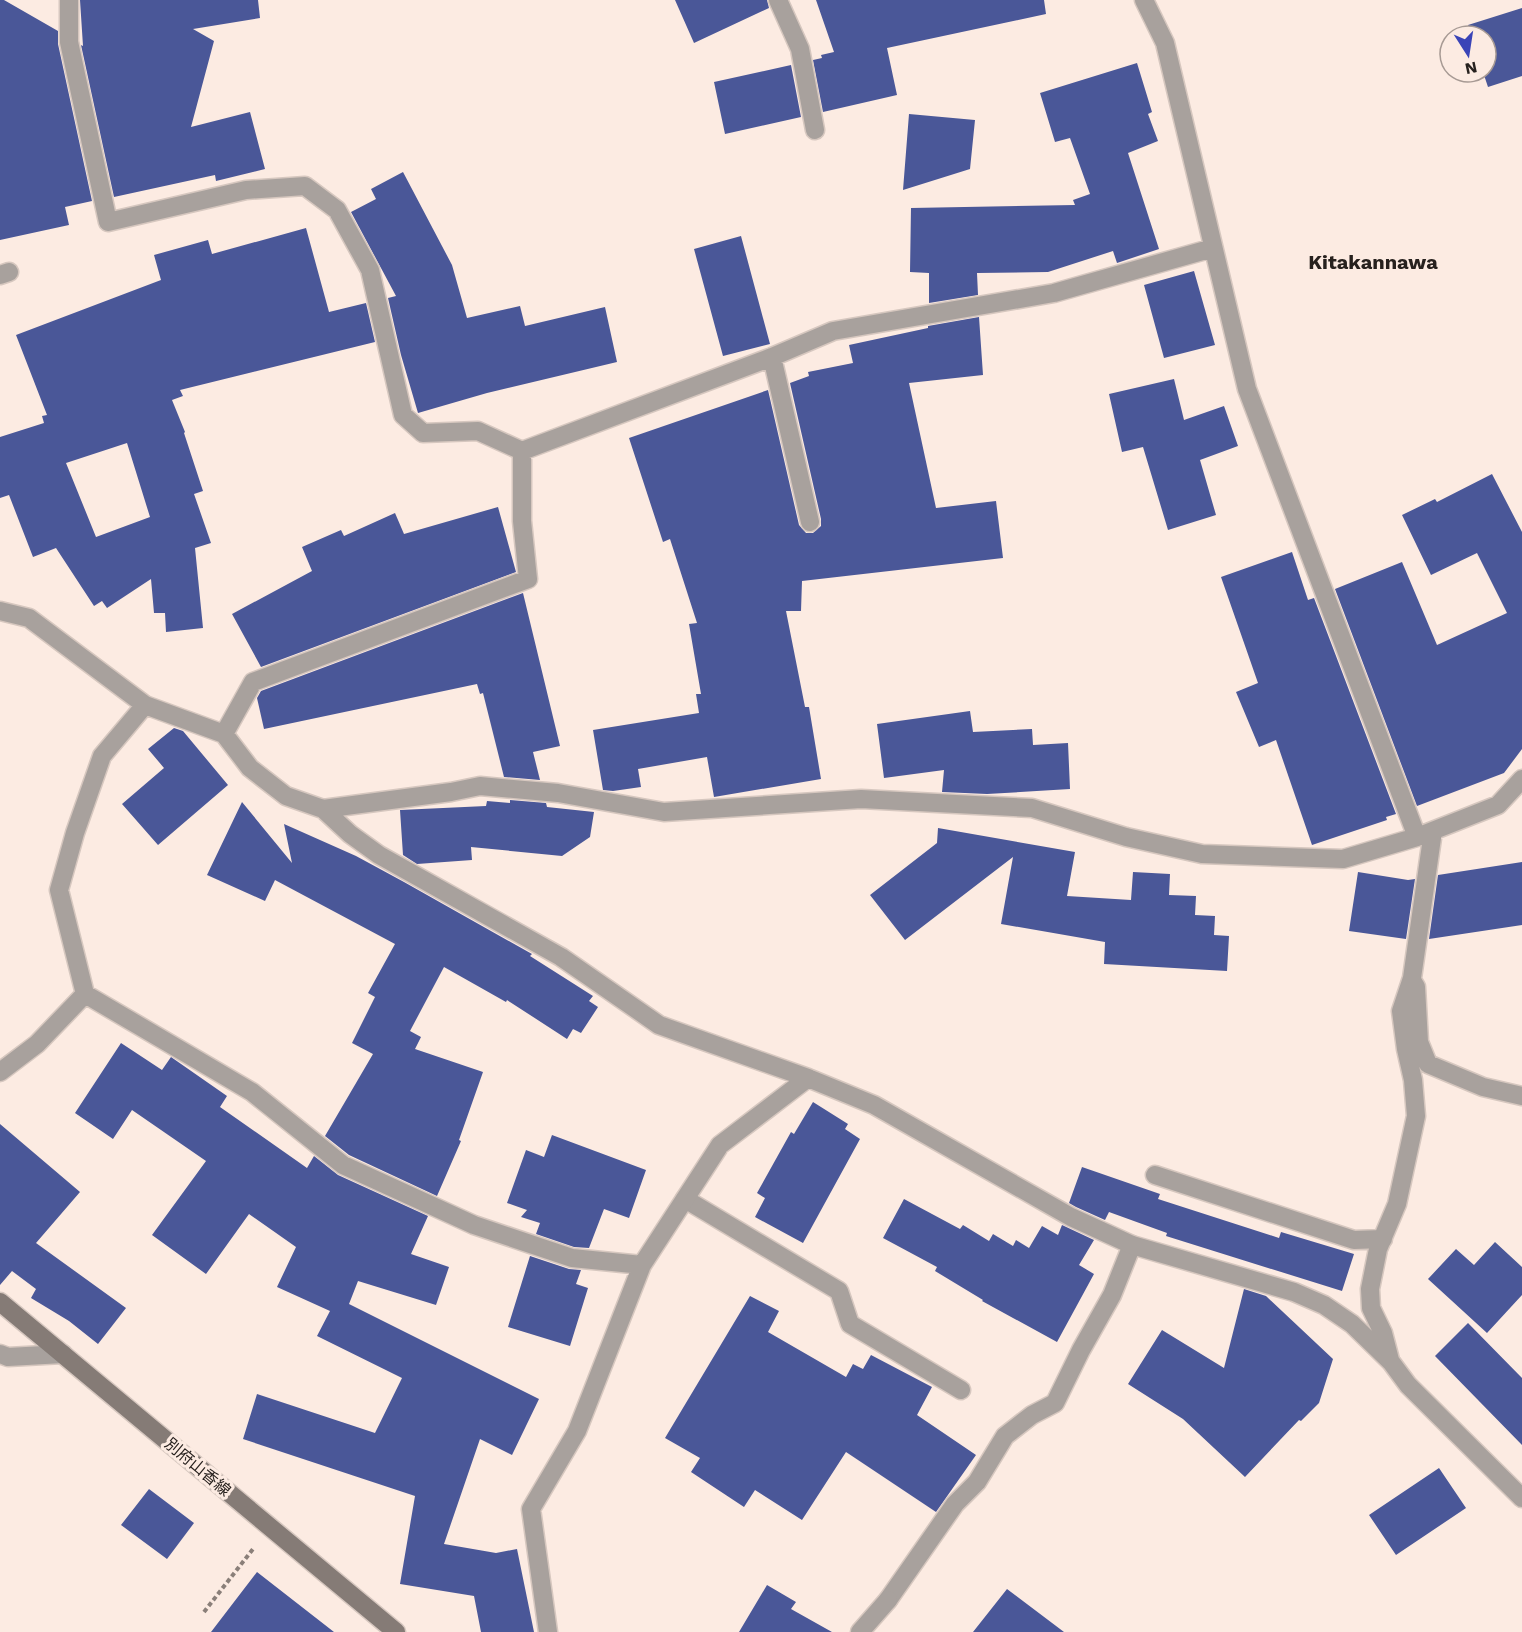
<svg xmlns="http://www.w3.org/2000/svg" width="1522" height="1632" viewBox="0 0 1522 1632" font-family="'Work Sans','Noto Sans JP',sans-serif">
	<style>
		.building { fill: #4a5798; fill-rule: evenodd }
		.lines { fill: none; stroke-linecap: round; stroke-linejoin: round }
		.lane-casing { stroke: #d6c7bf; stroke-width: 21 }
		.street-casing { stroke: #d6c7bf; stroke-width: 21 }
		.secondary-casing { stroke: #d6c7bf; stroke-width: 21 }
		.path { stroke: #8a7f79; stroke-width: 4; stroke-dasharray: 4.5 3; stroke-linecap: butt }
		.lane { stroke: #a8a19d; stroke-width: 18 }
		.street { stroke: #a8a19d; stroke-width: 18 }
		.secondary { stroke: #857b76; stroke-width: 18 }
		.labels { text-anchor: middle; dominant-baseline: central; stroke-width: 6; stroke-linejoin: round; paint-order: stroke }
		.street-label { font-size: 16px; fill: #27211e; stroke: #fcebe2 }
		.quarter-label { font-size: 20px; font-weight: bold; fill: #27211e; stroke: #fcebe2 }
	</style>
	<rect width="100%" height="100%" fill="#fcebe2"/>
	<path class="building" d="M 0,0 L 4,0 L 58,31 L 58,44 L 92,201 L 65,207 L 69,225 L 0,240 Z
		M 80,0 L 258,0 L 260,18 L 193,29 L 214,41 L 191,127 L 250,112 L 265,169 L 216,181 L 215,175 L 114,197 L 81,45 L 83,46 Z
		M 675,0 L 767,0 L 769,8 L 694,43 Z
		M 816,0 L 1044,0 L 1046,14 L 887,48 L 897,95 L 823,112 L 813,60 L 822,58 L 821,55 L 834,52 Z
		M 1522,8 L 1522,76 L 1488,87 L 1483,72 L 1486,72 L 1486,36 L 1471,36 L 1468,25 Z
		M 1137,63 L 1152,112 L 1148,114 L 1158,141 L 1128,153 L 1159,249 L 1117,263 L 1113,251 L 1048,272 L 977,273 L 978,295 L 929,303 L 929,273 L 910,272 L 911,208 L 1075,205 L 1073,200 L 1090,194 L 1070,138 L 1055,142 L 1040,93 Z
		M 791,65 L 801,117 L 725,134 L 714,82 Z
		M 909,114 L 975,120 L 970,169 L 903,190 Z
		M 403,172 L 452,265 L 467,318 L 520,306 L 525,326 L 605,307 L 617,362 L 487,393 L 418,413 L 401,355 L 388,298 L 396,296 L 351,212 L 376,199 L 371,189 Z
		M 306,228 L 329,312 L 366,303 L 375,342 L 180,390 L 183,396 L 172,400 L 185,432 L 184,433 L 203,491 L 194,494 L 211,543 L 195,548 L 203,628 L 166,632 L 165,613 L 154,613 L 151,579 L 107,608 L 102,601 L 94,606 L 56,548 L 33,557 L 9,495 L 0,498 L 0,437 L 44,423 L 42,416 L 47,415 L 16,335 L 161,280 L 154,255 L 208,240 L 212,254 ZM 127,443 L 150,517 L 96,537 L 66,463 Z
		M 741,236 L 770,344 L 723,356 L 694,249 Z
		M 1194,271 L 1215,345 L 1164,358 L 1144,285 Z
		M 979,317 L 983,375 L 909,383 L 936,508 L 996,501 L 1003,558 L 802,581 L 801,611 L 786,611 L 805,707 L 809,707 L 821,779 L 714,797 L 707,757 L 638,769 L 641,787 L 613,791 L 603,790 L 593,730 L 699,713 L 696,694 L 701,694 L 689,624 L 697,623 L 670,539 L 663,542 L 629,438 L 768,390 L 799,525 L 806,533 L 813,533 L 821,526 L 821,519 L 790,383 L 809,376 L 808,372 L 853,363 L 849,345 L 928,328 L 928,326 Z
		M 1174,379 L 1184,420 L 1224,406 L 1238,446 L 1200,460 L 1216,515 L 1168,530 L 1143,447 L 1122,452 L 1109,394 Z
		M 1492,474 L 1522,532 L 1522,749 L 1504,773 L 1417,806 L 1335,589 L 1402,562 L 1437,645 L 1507,613 L 1477,553 L 1431,575 L 1402,515 L 1435,499 L 1437,502 Z
		M 498,507 L 516,572 L 261,667 L 232,614 L 312,571 L 302,547 L 341,530 L 344,536 L 395,513 L 404,534 Z
		M 1292,552 L 1308,600 L 1314,598 L 1396,814 L 1386,817 L 1387,820 L 1312,845 L 1276,740 L 1259,747 L 1236,692 L 1258,683 L 1221,577 Z
		M 523,593 L 560,746 L 533,752 L 540,780 L 504,777 L 483,693 L 480,694 L 477,684 L 264,729 L 257,698 L 261,691 Z
		M 970,711 L 973,732 L 1032,729 L 1033,745 L 1068,743 L 1070,789 L 987,794 L 942,792 L 944,770 L 884,778 L 877,724 Z
		M 174,728 L 183,731 L 228,785 L 158,845 L 122,804 L 164,768 L 148,749 Z
		M 510,800 L 546,803 L 547,807 L 594,812 L 590,837 L 562,856 L 471,847 L 472,860 L 417,864 L 403,855 L 400,810 L 486,806 L 487,801 L 510,803 Z
		M 242,802 L 292,863 L 284,824 L 356,856 L 404,882 L 532,954 L 530,956 L 593,996 L 589,1001 L 598,1007 L 581,1033 L 573,1029 L 567,1039 L 507,1000 L 506,1002 L 444,967 L 410,1031 L 421,1037 L 415,1049 L 483,1072 L 459,1140 L 461,1141 L 437,1196 L 349,1155 L 325,1136 L 373,1054 L 352,1043 L 375,997 L 368,993 L 395,944 L 275,880 L 265,901 L 207,875 Z
		M 938,828 L 1075,852 L 1067,896 L 1131,900 L 1133,872 L 1170,874 L 1169,895 L 1196,896 L 1195,915 L 1215,916 L 1214,935 L 1229,936 L 1227,971 L 1104,964 L 1105,942 L 1001,924 L 1013,857 L 905,940 L 870,895 L 937,843 Z
		M 1522,862 L 1522,925 L 1429,939 L 1438,875 Z
		M 1358,872 L 1408,880 L 1415,879 L 1406,939 L 1349,931 Z
		M 121,1043 L 162,1070 L 171,1057 L 227,1096 L 220,1107 L 307,1168 L 314,1156 L 338,1175 L 428,1216 L 411,1254 L 449,1267 L 436,1305 L 358,1281 L 349,1304 L 539,1399 L 512,1455 L 480,1439 L 444,1544 L 496,1553 L 517,1549 L 534,1632 L 481,1632 L 474,1596 L 400,1584 L 415,1496 L 243,1439 L 257,1394 L 375,1433 L 402,1378 L 317,1336 L 330,1311 L 277,1287 L 296,1247 L 249,1214 L 206,1274 L 152,1235 L 206,1161 L 132,1110 L 113,1139 L 75,1113 Z
		M 813,1102 L 848,1124 L 845,1129 L 860,1139 L 803,1243 L 755,1217 L 765,1198 L 757,1193 L 791,1132 L 794,1134 Z
		M 0,1124 L 80,1192 L 36,1243 L 126,1308 L 98,1344 L 69,1321 L 31,1298 L 36,1289 L 12,1271 L 0,1285 Z
		M 552,1135 L 646,1170 L 629,1218 L 604,1209 L 589,1248 L 574,1247 L 536,1234 L 540,1223 L 521,1217 L 527,1210 L 507,1203 L 526,1150 L 544,1157 Z
		M 1082,1167 L 1160,1194 L 1158,1199 L 1279,1238 L 1281,1232 L 1354,1254 L 1342,1291 L 1166,1236 L 1167,1233 L 1109,1212 L 1105,1220 L 1076,1207 L 1069,1203 Z
		M 904,1199 L 960,1229 L 963,1225 L 989,1241 L 993,1234 L 1013,1246 L 1016,1240 L 1029,1248 L 1042,1226 L 1058,1235 L 1062,1225 L 1094,1240 L 1079,1265 L 1094,1274 L 1057,1342 L 982,1301 L 983,1300 L 935,1271 L 937,1267 L 883,1238 Z
		M 1495,1242 L 1522,1267 L 1522,1295 L 1487,1333 L 1428,1279 L 1456,1249 L 1474,1265 Z
		M 530,1256 L 569,1269 L 581,1270 L 576,1284 L 588,1288 L 570,1346 L 508,1327 Z
		M 1244,1289 L 1266,1296 L 1333,1359 L 1319,1403 L 1301,1421 L 1299,1420 L 1245,1477 L 1183,1419 L 1128,1384 L 1162,1330 L 1224,1368 Z
		M 750,1296 L 779,1311 L 768,1332 L 846,1377 L 853,1364 L 863,1369 L 871,1355 L 932,1387 L 917,1415 L 976,1455 L 936,1512 L 846,1452 L 802,1520 L 755,1490 L 744,1507 L 691,1472 L 700,1458 L 665,1438 Z
		M 1468,1323 L 1522,1378 L 1522,1445 L 1435,1356 Z
		M 1439,1468 L 1466,1508 L 1396,1555 L 1369,1515 Z
		M 149,1489 L 194,1523 L 167,1559 L 121,1525 Z
		M 257,1572 L 334,1632 L 211,1632 Z
		M 767,1585 L 796,1602 L 791,1609 L 832,1632 L 739,1632 Z
		M 1007,1589 L 1064,1632 L 973,1632 Z"/>
	<g class="lines">
		<g class="lane-casing">
			<path id="lane" d="M 685,1199 L 839,1291 L 850,1324 L 961,1390
				M 888,1600 L 955,1504 L 977,1482 L 1005,1436 L 1032,1415 L 1055,1403 L 1081,1350 L 1112,1295 L 1132,1245"/>
		</g>
		<g class="street-casing">
			<path id="street" d="M 69,0 L 69,42 L 108,222 L 246,190 L 305,186 L 337,210 L 370,270 L 403,415 L 423,433 L 478,431 L 522,451 L 772,357 L 833,331 L 1054,293 L 1213,248
				M 778,0 L 800,49 L 815,130
				M 1144,0 L 1165,43 L 1247,389 L 1417,837
				M 0,275 L 9,272
				M 772,357 L 810,522
				M 0,611 L 29,618 L 145,705 L 224,734 L 250,768 L 286,796 L 323,809 L 451,792 L 480,786 L 558,793 L 664,812 L 861,799 L 1032,808 L 1126,837 L 1202,854 L 1343,859 L 1417,837 L 1498,805 L 1522,779
				M 145,705 L 102,756 L 75,833 L 59,890 L 85,994 L 252,1092 L 343,1165 L 474,1225 L 572,1258 L 642,1265
				M 224,734 L 253,682 L 528,579 L 522,521 L 522,451
				M 323,809 L 350,834 L 379,855 L 561,957 L 659,1025 L 808,1078 L 874,1105 L 1071,1217 L 1132,1245 L 1294,1292 L 1324,1305 L 1352,1324 L 1391,1362 L 1408,1385 L 1522,1498
				M 1413,982 L 1416,987 L 1419,1042 L 1428,1064 L 1483,1087 L 1522,1096
				M 0,1072 L 37,1044 L 85,994
				M 1155,1175 L 1354,1240 L 1383,1239
				M 0,1354 L 8,1357 L 63,1354
				M 1390,1360 L 1383,1333 L 1371,1308 L 1370,1289 L 1378,1249 L 1397,1204 L 1416,1116 L 1413,1080 L 1406,1049 L 1401,1011 L 1412,978 L 1433,831
				M 548,1632 L 531,1509 L 577,1431 L 642,1265 L 720,1145 L 808,1078
				M 860,1632 L 888,1600"/>
		</g>
		<g class="secondary-casing">
			<path id="secondary" d="M 0,1302 L 396,1632"/>
		</g>
		<path class="path" d="M 204,1612 L 253,1549"/>
		<use href="#lane" class="lane"/>
		<use href="#street" class="street"/>
		<use href="#secondary" class="secondary"/>
	</g>
	<g class="labels">
		<g class="street-label">
			<text transform="translate(198 1467) rotate(40)">別府山香線</text>
		</g>
		<g class="quarter-label">
			<text x="1373" y="262">Kitakannawa</text>
		</g>
	</g>
	<g transform="translate(1468 54) rotate(168)"><circle r="28" fill="#fcebe2" stroke="#a79a94" stroke-width="1.5"/>
	<path d="M0-4.5L10 22L0 15L-10 22Z" fill="#3a44b7"/>
	<text y="-9" font-size="16" font-weight="bold" text-anchor="middle" fill="#27211e">N</text>
	</g>
</svg>
